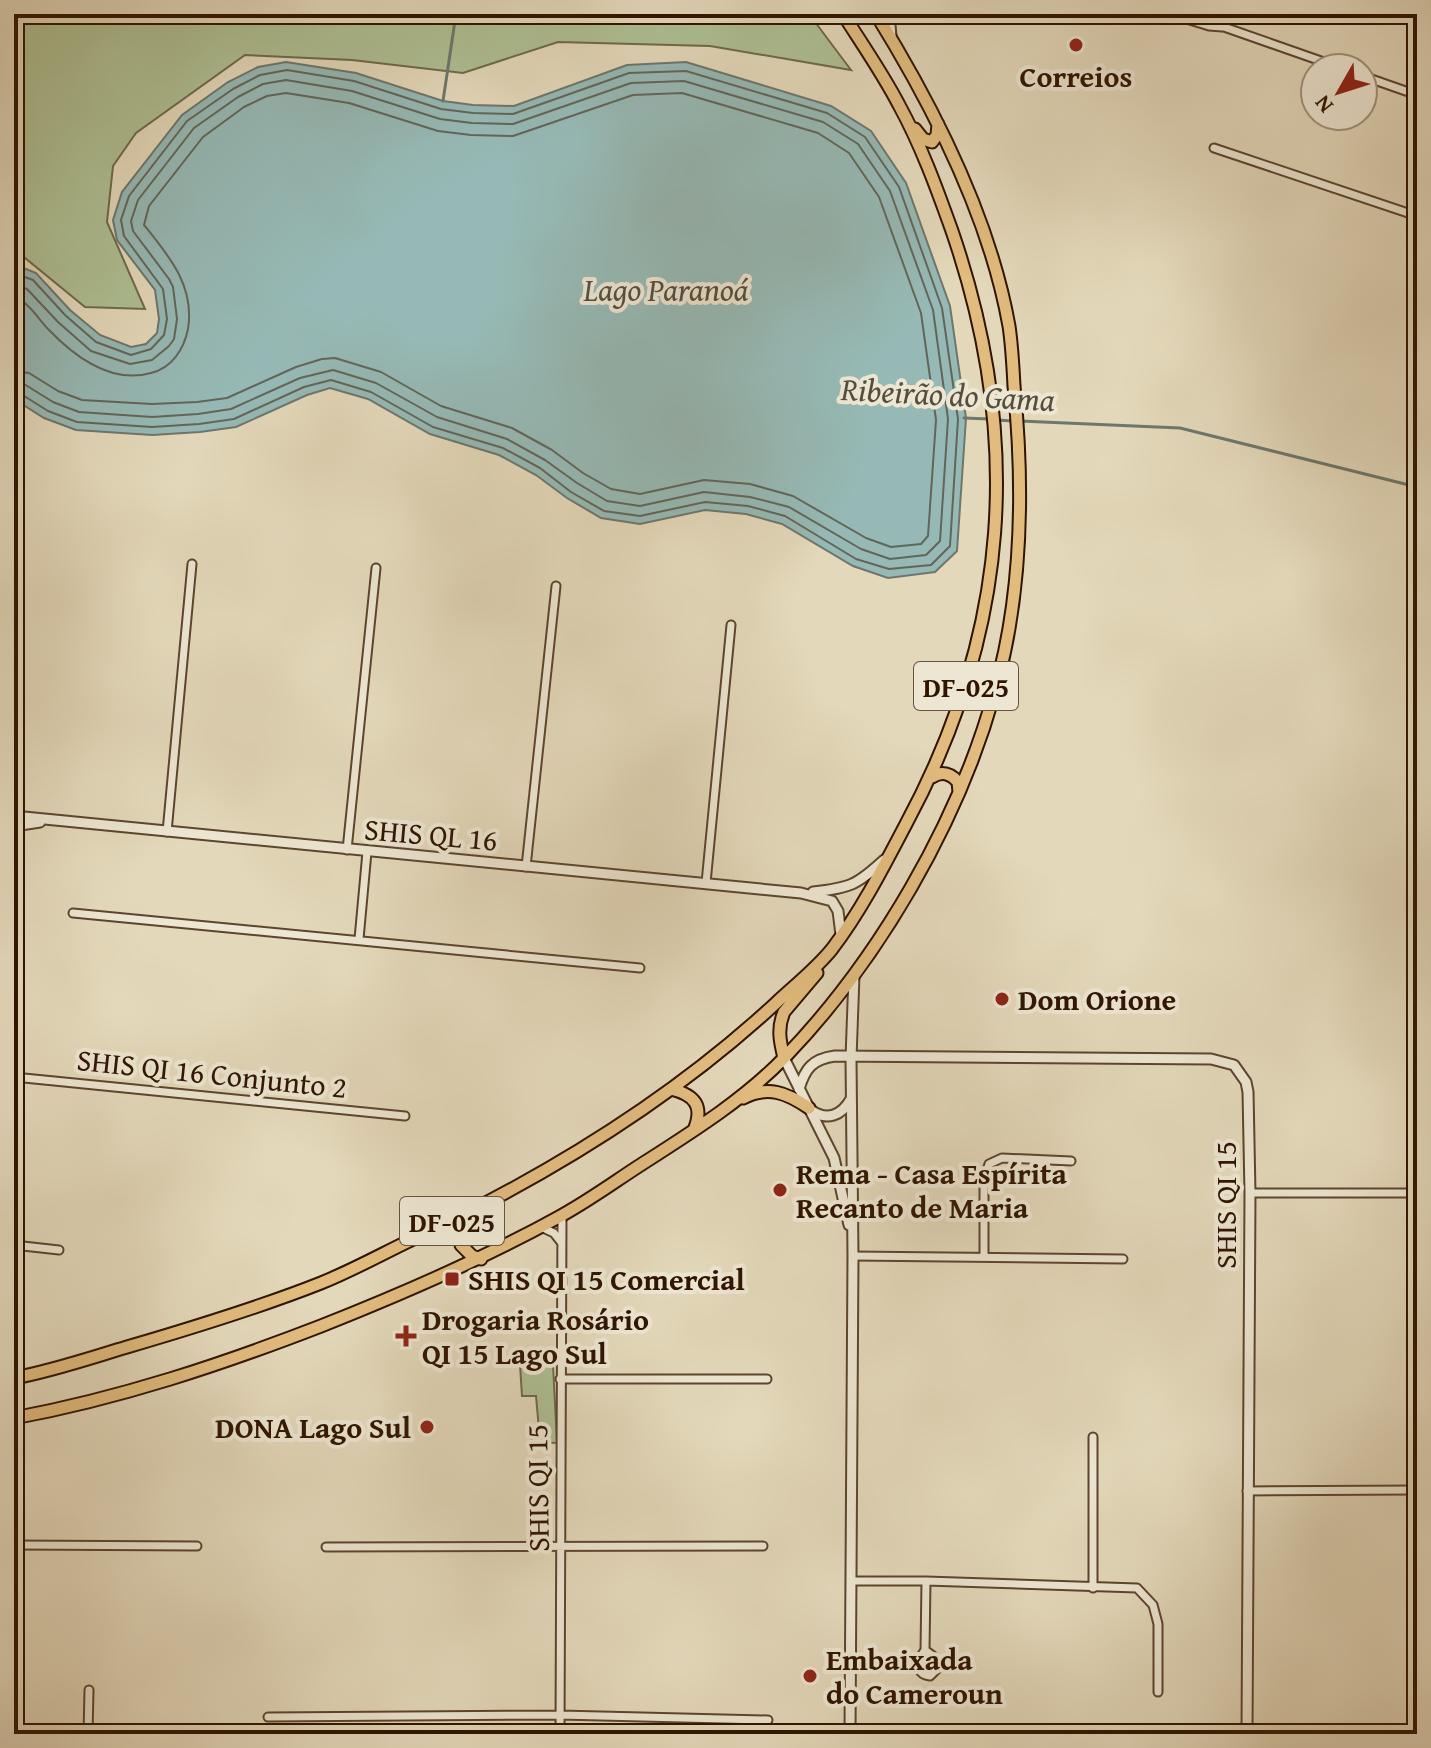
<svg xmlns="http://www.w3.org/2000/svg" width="1431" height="1748" viewBox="0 0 1431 1748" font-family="'Gentium Book Plus',serif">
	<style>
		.green { fill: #aec094; stroke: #6e6a4a; stroke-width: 2 }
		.water { fill: #96b9b5; stroke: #6d776d; stroke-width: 2 }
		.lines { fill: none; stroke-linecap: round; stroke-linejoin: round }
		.shore { stroke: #62665a; stroke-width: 2 }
		.stream { stroke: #6d776d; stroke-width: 3 }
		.minor-casing { stroke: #5c452e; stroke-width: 11 }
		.tertiary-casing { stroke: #5c452e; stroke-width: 13 }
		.primary-casing { stroke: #2f1400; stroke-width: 15 }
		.minor { stroke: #ede6d2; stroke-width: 7 }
		.tertiary { stroke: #ede6d2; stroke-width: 9 }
		.primary { stroke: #e2bc7d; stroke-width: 11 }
		.poi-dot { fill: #8f2418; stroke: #ede6d2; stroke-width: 3 }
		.labels { text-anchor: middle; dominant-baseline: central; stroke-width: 8; stroke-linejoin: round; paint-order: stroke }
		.shield { fill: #ede6d2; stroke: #68533f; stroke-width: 2 }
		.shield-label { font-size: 28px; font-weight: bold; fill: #2f1400 }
		.poi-label { font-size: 30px; font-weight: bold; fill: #2f1400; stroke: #ede6d2; text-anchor: start }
		.street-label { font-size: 30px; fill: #2f1400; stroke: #ede6d2 }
		.water-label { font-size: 32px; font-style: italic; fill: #534e3f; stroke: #ede6d2 }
	</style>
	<rect width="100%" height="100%" fill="#e3d8ba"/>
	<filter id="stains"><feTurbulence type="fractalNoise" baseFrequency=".0025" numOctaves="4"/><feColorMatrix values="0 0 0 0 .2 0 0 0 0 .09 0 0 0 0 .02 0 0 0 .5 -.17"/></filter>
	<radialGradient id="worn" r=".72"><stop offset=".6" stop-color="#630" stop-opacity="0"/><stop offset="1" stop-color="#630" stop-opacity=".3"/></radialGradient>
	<path class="green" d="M 14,14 L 809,14 L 851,70 L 710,46 L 558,42 L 463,73 L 352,60 L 245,55 L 136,133 L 113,166 L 107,222 L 145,309 L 85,307 L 14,249 Z
		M 520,1365 L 553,1365 L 557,1443 L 532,1442 L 531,1431 L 539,1430 L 536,1396 L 522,1396 Z"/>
	<path class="water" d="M 286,62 L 356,73 L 443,101 L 473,105 L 514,106 L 627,65 L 686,62 L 831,106 L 871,131 L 906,183 L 950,306 L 966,418 L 957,551 L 935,572 L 888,578 L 853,566 L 782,524 L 746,514 L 705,510 L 640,524 L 601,518 L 567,498 L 536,475 L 499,455 L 430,434 L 368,399 L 330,388 L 307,395 L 236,427 L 200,432 L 152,435 L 76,430 L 44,418 L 14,399 L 14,264 L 36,273 L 70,310 L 100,335 L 131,347 L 146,344 L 157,333 L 159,319 L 155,290 L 117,240 L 113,220 L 122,192 L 182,115 L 228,82 L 258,67 Z"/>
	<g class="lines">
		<path class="shore" d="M 14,273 L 33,280 L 65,315 L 96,342 L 131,355 L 151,349 L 164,335 L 167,319 L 163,289 L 124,236 L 121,220 L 129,196 L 187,121 L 233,89 L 260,75 L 287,70 L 354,81 L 441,109 L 473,113 L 513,114 L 629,73 L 686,71 L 827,113 L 865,137 L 899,187 L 942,308 L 958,419 L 950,546 L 931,565 L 889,569 L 856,559 L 785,516 L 748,506 L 705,502 L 640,516 L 604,511 L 571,492 L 540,468 L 503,448 L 433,427 L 371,392 L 331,380 L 304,387 L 234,419 L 199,424 L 152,427 L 77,422 L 48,411 L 21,394 L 14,393
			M 14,284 L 27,289 L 58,322 L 91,351 L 130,364 L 152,360 L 169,346 L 174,339 L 177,319 L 173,287 L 169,279 L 133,231 L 131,221 L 138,200 L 194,128 L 238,97 L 263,84 L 286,80 L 352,91 L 440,119 L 472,123 L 513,124 L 631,83 L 684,81 L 823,122 L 858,144 L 890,191 L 933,310 L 948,419 L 940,541 L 926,555 L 890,559 L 861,549 L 789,507 L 750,497 L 704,492 L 640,506 L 607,501 L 577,483 L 545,460 L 507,439 L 437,417 L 376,383 L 333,370 L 300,378 L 231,409 L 198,414 L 152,417 L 79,412 L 53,402 L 24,384 L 14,383
			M 14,297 C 29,302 38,319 49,330 C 75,357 112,384 151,373 C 172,368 184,349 188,329 C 195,286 169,256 144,225 L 149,206 L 203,137 L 244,107 L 267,96 L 286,93 L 349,103 L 438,131 L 471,135 L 513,136 L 633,95 L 682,93 L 818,133 L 849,153 L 879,197 L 921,313 L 936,420 L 928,536 L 921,544 L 891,547 L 866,538 L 793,496 L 750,484 L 704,480 L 640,494 L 611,489 L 583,473 L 552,450 L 512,428 L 441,406 L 381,372 L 335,358 L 322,359 L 296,367 L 227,398 L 197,402 L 152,404 L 82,400 L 58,391 L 29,373 L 14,371"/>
		<path class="stream" d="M 443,101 L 456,14
			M 964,418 L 989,419
			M 996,420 L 1013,421
			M 1020,421 L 1180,428 L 1417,487"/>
		<g class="minor-casing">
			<path id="minor" d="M 890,14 L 892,36
				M 1203,14 L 1224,27 L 1341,68
				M 1180,17 L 1209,26 L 1222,27
				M 1363,76 L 1417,95
				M 1214,148 L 1417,216
				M 14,530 L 14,529
				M 167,832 L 192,564
				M 347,850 L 376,568
				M 526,867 L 556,586
				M 706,883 L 731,625
				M 73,913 L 640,968
				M 359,939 L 367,852
				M 14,1077 L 405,1116
				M 1250,1193 L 1417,1193
				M 541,1227 L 554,1233 L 561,1242
				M 14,1245 L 59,1250
				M 853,1256 L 1123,1259
				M 984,1257 L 984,1179 L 989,1164 L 1002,1158 L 1071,1161
				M 560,1379 L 767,1379
				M 1247,1491 L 1417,1490
				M 14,1545 L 197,1546
				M 326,1547 L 763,1546
				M 851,1581 L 926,1581 L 1137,1588 L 1153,1605 L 1158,1624 L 1158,1692
				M 1093,1588 L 1093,1437
				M 925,1650 L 933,1656 L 937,1669 L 930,1676 C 921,1675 919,1671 917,1662 L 925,1650 L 926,1581
				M 268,1717 L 560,1715 L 768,1720
				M 88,1734 L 89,1690
				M 560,1734 L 562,1216"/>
		</g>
		<g class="tertiary-casing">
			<path id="tertiary" d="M 14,816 L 801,893 L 832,901 L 838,911 L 841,935
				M 14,826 L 40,822
				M 813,892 C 850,888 857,885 884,860
				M 784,1058 L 834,1158 L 849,1225
				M 799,1089 C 805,1069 812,1059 835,1056 L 1211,1059 L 1234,1065 L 1246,1082 L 1248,1092 L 1250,1193 L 1247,1734
				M 811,1110 C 827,1122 842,1115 851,1099
				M 850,1734 L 853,1256 L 851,1058 L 854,976"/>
		</g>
		<g class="primary-casing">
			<path id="primary" d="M 915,129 L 923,139 L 932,142 L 937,135 L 938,124
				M 932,777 C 942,771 950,773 958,782 L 959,792
				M 784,1058 C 780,1042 777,1028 784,1012 L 817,973
				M 671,1089 C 695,1095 704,1106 694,1130
				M 743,1098 C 768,1085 787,1093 809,1108
				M 461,1217 L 461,1245 L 472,1256 L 481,1259
				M 14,1378 C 52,1371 90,1358 127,1347 C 192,1328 258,1308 321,1283 C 351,1271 380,1255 409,1241 C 542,1179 668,1103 776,1003 C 794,986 816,969 832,949 C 861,911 884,866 906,824 C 1010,631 1023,437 952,231 C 937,189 921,145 899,105 C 883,74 862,44 843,14
				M 14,1418 C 121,1398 220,1365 321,1326 C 402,1294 481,1260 557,1218 C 587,1202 614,1182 642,1164 C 692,1132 745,1099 786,1056 C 879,959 958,823 994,694 C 1023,595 1024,488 1014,386 C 1013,366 1012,346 1009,326 C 990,219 933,106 876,14"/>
		</g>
		<use href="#minor" class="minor"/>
		<use href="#tertiary" class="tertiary"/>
		<use href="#primary" class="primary"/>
	</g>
	<g class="poi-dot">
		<circle cx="1076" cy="45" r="8"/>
		<circle cx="1002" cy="999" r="8"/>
		<circle cx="780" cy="1190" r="8"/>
		<rect x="444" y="1271" width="16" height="16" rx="4"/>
		<path d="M402 1324h8v8h8v8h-8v8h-8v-8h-8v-8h8z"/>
		<circle cx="427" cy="1427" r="8"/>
		<circle cx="810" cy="1676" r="8"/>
	</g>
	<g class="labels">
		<g class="shield">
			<rect x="914" y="662" width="104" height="48" rx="6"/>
			<rect x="400" y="1197" width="104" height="48" rx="6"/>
		</g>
		<g class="shield-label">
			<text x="966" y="686">DF-025</text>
			<text x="452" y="1221">DF-025</text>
		</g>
		<g class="poi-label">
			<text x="1076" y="76" text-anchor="middle">Correios</text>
			<text x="1018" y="999">Dom Orione</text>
			<text x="796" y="1173">Rema - Casa Espírita<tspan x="796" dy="34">Recanto de Maria</tspan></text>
			<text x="468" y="1279">SHIS QI 15 Comercial</text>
			<text x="422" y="1319">Drogaria Rosário<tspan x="422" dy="34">QI 15 Lago Sul</tspan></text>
			<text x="411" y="1427" text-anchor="end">DONA Lago Sul</text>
			<text x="826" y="1659">Embaixada<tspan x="826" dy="34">do Cameroun</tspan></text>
		</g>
		<g class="street-label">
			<text transform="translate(431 834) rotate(5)">SHIS QL 16</text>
			<text transform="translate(212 1073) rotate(6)">SHIS QI 16 Conjunto 2</text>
			<text transform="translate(1225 1205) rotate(-90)">SHIS QI 15</text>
			<text transform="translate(537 1488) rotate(-91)">SHIS QI 15</text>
		</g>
		<g class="water-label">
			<text x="666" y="289">Lago Paranoá</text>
			<text transform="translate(948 394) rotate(3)">Ribeirão do Gama</text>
		</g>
	</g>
	<rect width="1431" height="1748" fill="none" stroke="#e3d8ba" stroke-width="48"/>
	<rect x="16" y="16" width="1399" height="1716" fill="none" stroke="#2f1400" stroke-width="4"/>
	<rect x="24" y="24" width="1383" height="1700" fill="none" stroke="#2f1400" stroke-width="2"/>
	<g transform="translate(1339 92) rotate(231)"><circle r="38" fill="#ede6d2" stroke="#a1927e" stroke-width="2"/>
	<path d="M0-6L14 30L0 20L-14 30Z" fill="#8f2418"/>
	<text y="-12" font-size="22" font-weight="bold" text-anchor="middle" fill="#2f1400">N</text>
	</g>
	<rect width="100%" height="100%" filter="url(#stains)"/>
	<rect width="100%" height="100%" fill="url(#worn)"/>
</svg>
